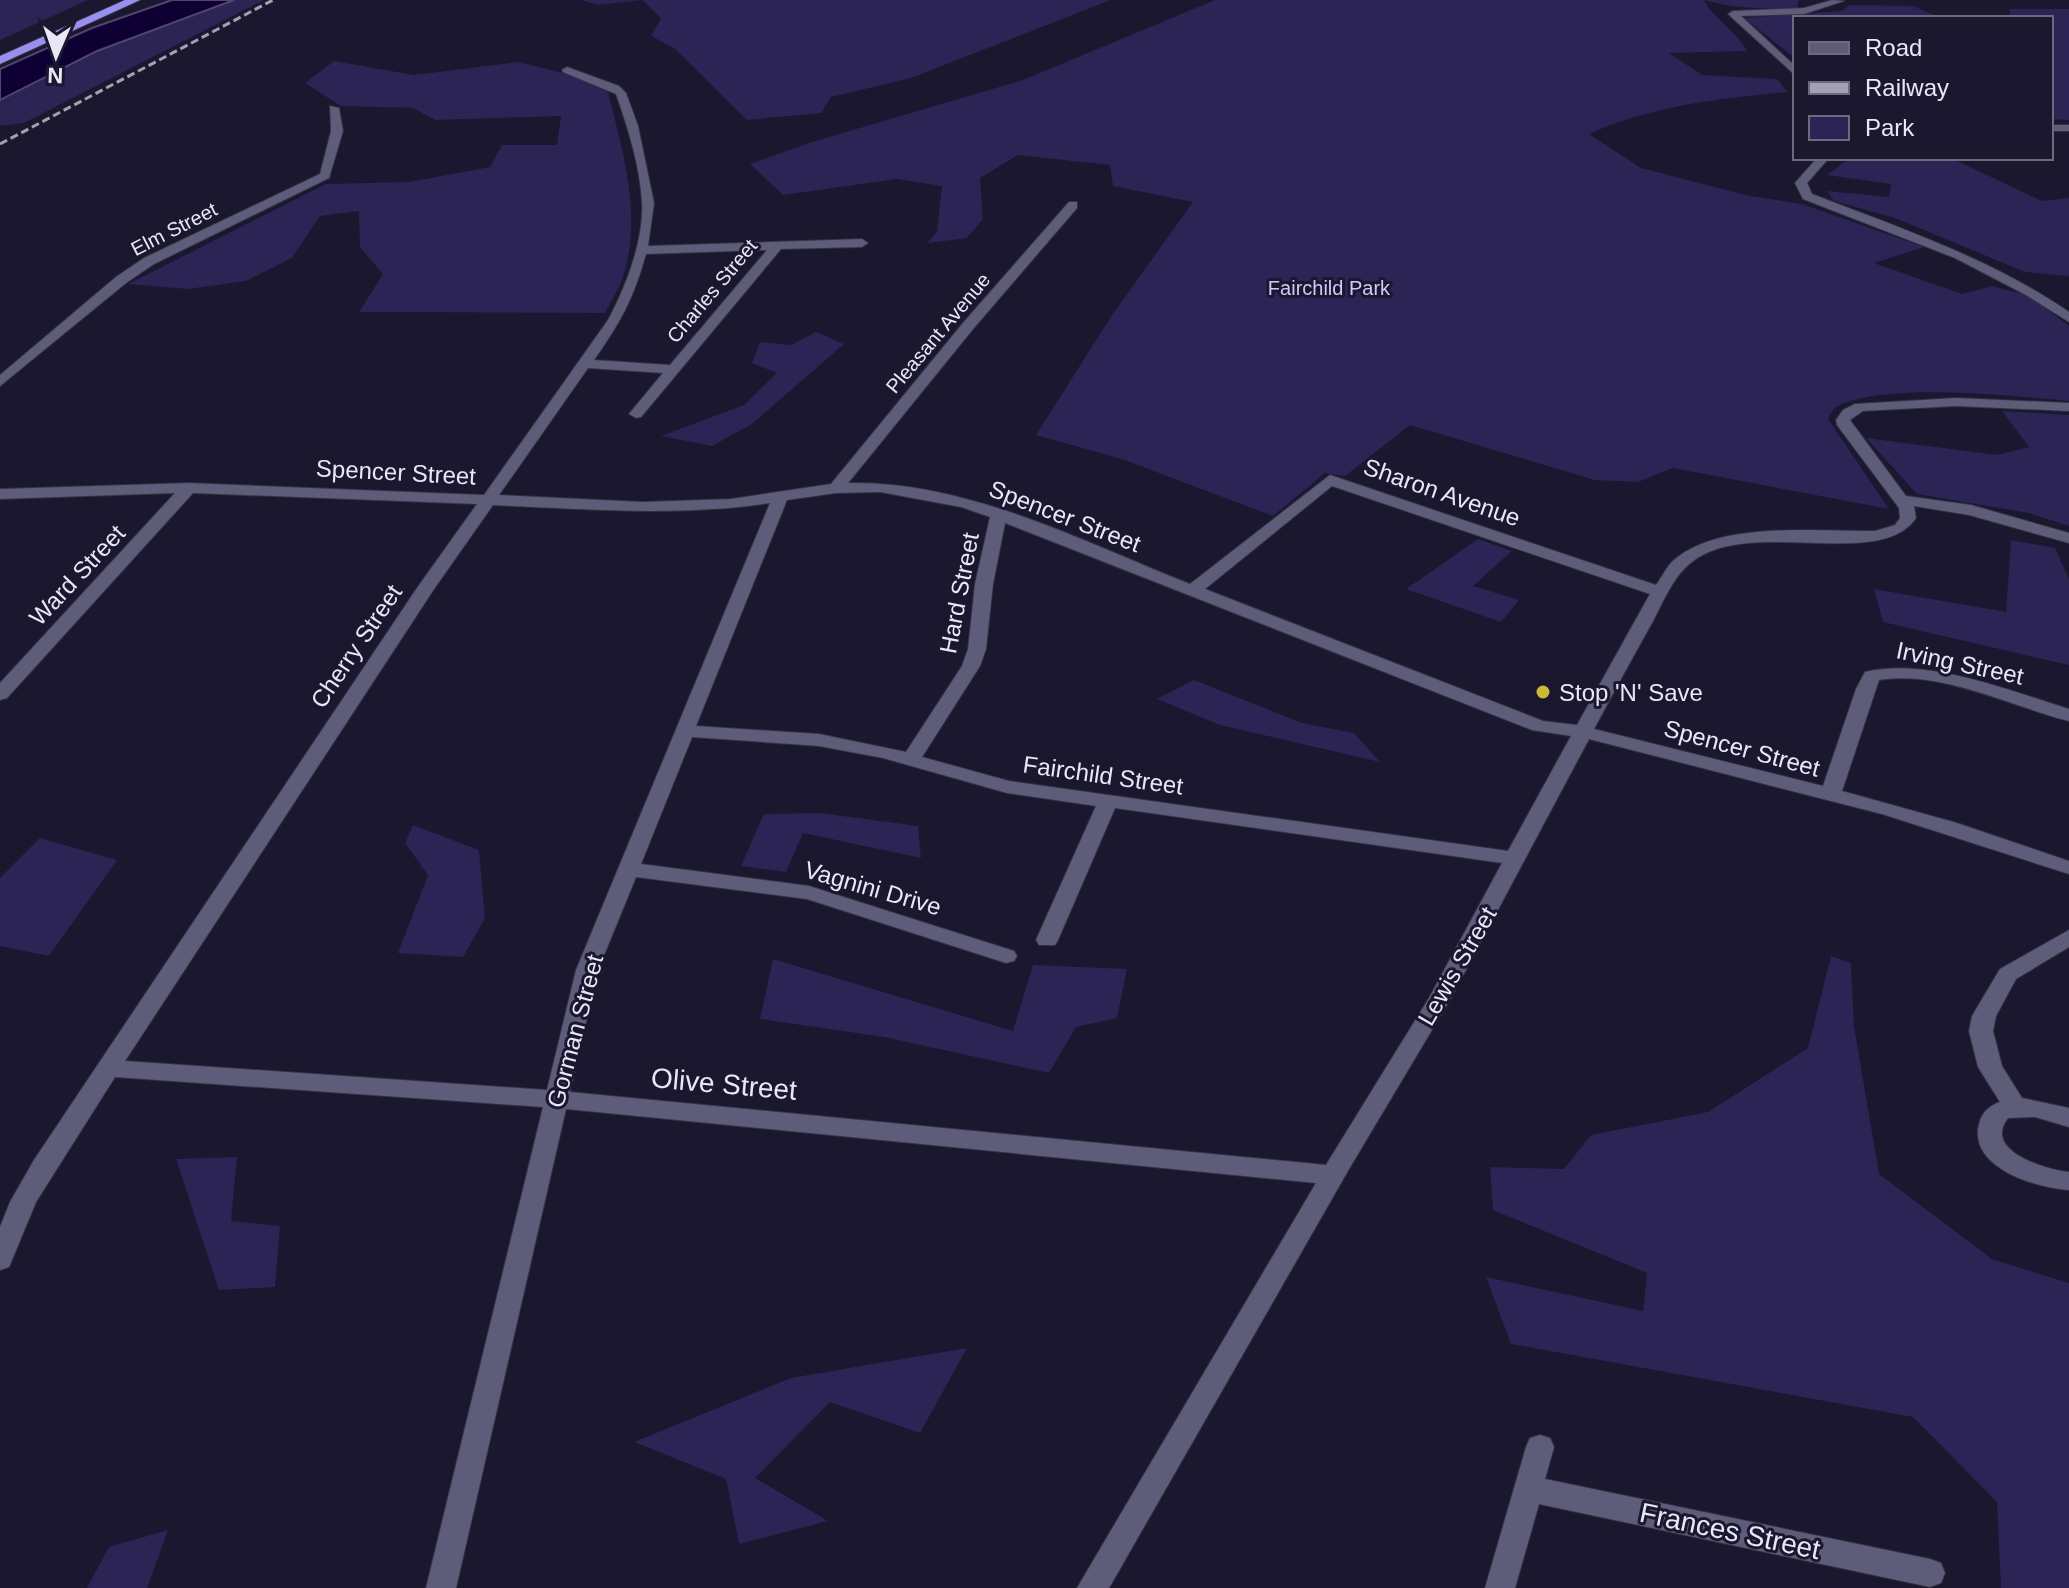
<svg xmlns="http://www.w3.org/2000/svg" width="2069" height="1588" viewBox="0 0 2069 1588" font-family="Helvetica,sans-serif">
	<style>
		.green { fill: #2b2455 }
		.water { fill: #0f0034; stroke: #50456f; stroke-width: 2 }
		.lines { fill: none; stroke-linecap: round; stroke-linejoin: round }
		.street-casing { stroke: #333143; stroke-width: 2 }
		.highway-casing { stroke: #333143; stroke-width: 2 }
		.street { fill: #5d5c79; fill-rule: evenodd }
		.highway { fill: #988fef; fill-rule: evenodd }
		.rail { stroke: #a2a1b4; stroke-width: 3; stroke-dasharray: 8 4; stroke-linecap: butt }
		.poi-dot { fill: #cbba39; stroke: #1a172f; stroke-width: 3 }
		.labels { text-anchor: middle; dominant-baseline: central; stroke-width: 6; stroke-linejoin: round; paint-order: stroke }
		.far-street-label { font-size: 20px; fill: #e8e7f8; stroke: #1a172f }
		.far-park-label { font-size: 20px; fill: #cccaf6; stroke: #1a172f }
		.street-label { font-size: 24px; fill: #e8e7f8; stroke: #1a172f }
		.poi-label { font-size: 24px; fill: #e8e7f8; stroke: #1a172f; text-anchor: start }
		.near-street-label { font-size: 28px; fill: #e8e7f8; stroke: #1a172f }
	</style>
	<rect width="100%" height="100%" fill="#1a172f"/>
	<path class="green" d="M 0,0 L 88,0 L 0,40 Z
		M 234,0 L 264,0 L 24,123 L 0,126 L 0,100 L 97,51 Z
		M 581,0 L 1111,0 L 911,78 L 831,97 L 821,113 L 747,120 L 674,48 L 651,36 L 661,18 L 642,0 L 598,5 Z
		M 1215,0 L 1799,0 L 1797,8 C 1764,9 1736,9 1704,0 C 1715,21 1734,28 1747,51 L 1669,53 L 1702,75 L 1777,79 L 1787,92 C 1721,98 1650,106 1589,134 L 1641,168 L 1750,196 L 1802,204 L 1924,247 L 1874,263 L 1962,294 L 1992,286 L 2030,296 L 2069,326 L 2069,401 C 2012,396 1883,381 1834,408 L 1828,419 L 1889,509 L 1673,468 L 1638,482 L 1595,480 L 1410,425 L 1345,476 L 1325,473 L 1273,516 L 1122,459 L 1036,435 L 1112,315 L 1193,202 L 1113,186 L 1110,165 L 1018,155 L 980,178 L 983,219 L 967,238 L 927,243 L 937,232 L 942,186 L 897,179 L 783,195 L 750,164 L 812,142 L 1023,80 Z
		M 1850,5 L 1913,6 L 1941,18 L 1795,18 L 1795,58 L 1744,18 L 1841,11 Z
		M 2009,9 L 2069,9 L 2069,120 L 2051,119 L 2051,18 L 2011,18 Z
		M 334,61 L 414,75 L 519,62 L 571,75 L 608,92 C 623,153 642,212 624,274 C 620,288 611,301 605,313 L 359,312 L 383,274 L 360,247 L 359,211 L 320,216 L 292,258 L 246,281 L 188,289 L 128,284 L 326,184 L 409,182 L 490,167 L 502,145 L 557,145 L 561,116 L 435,120 L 413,108 L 341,106 L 305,83 Z
		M 1850,158 L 1951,158 L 2042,201 L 2069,198 L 2069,276 L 2025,272 L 1895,218 L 1834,201 L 1827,191 L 1889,197 L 1891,184 L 1827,175 Z
		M 816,332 L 844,344 L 752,424 L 712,446 L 661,436 L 744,405 L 777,373 L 752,363 L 760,342 L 791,345 Z
		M 2002,411 L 2069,415 L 2069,526 L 2029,513 L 1917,494 L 1866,438 L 1997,455 L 2029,447 Z
		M 1478,539 L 1512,551 L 1473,586 L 1519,600 L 1501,622 L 1406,589 Z
		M 2011,540 L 2055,548 L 2069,579 L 2069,665 L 1883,622 L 1874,589 L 2006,612 Z
		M 1194,680 L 1302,723 L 1354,733 L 1380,762 L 1220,725 L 1157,699 Z
		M 820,813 L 918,826 L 921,858 L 803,833 L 786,872 L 741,866 L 764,814 Z
		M 413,825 L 479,850 L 485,918 L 463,957 L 398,953 L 428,875 L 405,843 Z
		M 40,838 L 117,860 L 49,956 L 0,946 L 0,878 Z
		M 1831,956 L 1851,963 L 1854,1026 L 1879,1174 L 1992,1259 L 2069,1283 L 2069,1588 L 2001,1588 L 1997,1502 L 1913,1417 L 1511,1344 L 1486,1277 L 1643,1311 L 1647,1273 L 1493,1210 L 1490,1167 L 1564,1169 L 1591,1135 L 1708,1112 L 1808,1048 Z
		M 773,959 L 1013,1031 L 1033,965 L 1127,969 L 1117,1018 L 1076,1027 L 1049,1073 L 884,1037 L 760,1019 Z
		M 237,1157 L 231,1221 L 280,1226 L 275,1287 L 219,1290 L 176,1159 Z
		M 967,1348 L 920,1433 L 830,1402 L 755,1478 L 828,1521 L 739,1544 L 726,1479 L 634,1442 L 791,1378 Z
		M 168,1530 L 147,1588 L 87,1588 L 109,1547 Z"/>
	<path class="water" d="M 172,0 L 234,0 L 97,51 L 0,100 L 0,69 L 92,28 Z"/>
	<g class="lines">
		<g class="street-casing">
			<path id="street" d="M 1832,0 L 1844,1 L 1804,14 L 1741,16 L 1795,66 L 1795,75 L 1728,14 L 1733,11 L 1804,8 Z
				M 567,67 L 619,86 L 626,93 L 638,126 L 654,203 L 648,246 L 862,239 L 868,243 L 862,247 L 781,249 L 641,417 L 636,418 L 629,414 L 663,373 L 588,368 L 499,495 L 643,502 L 731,499 L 831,484 L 963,323 L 1069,202 L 1077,202 L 1077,208 L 973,329 L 848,483 C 965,480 1084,542 1190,584 L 1330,475 L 1656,585 C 1662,577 1667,566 1674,560 C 1720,520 1818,532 1875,531 L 1895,525 L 1900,518 L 1899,508 L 1837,425 L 1836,420 L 1843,410 L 1855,404 L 1956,398 L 2069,403 L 2069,411 L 1956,406 L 1863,411 L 1850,420 L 1906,496 L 1971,505 L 2069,533 L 2069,543 L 1969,515 L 1914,506 L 1916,518 C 1878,574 1740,511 1685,568 C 1671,582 1662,604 1653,621 C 1633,657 1613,693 1594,729 L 1823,786 L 1856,689 L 1865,672 C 1927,657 2010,691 2069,709 L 2069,721 C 2009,706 1942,670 1879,680 L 1842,791 L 1957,823 L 2069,861 L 2069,874 L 1882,814 L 1589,739 L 1451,998 L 1349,1169 L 1109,1588 L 1077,1588 L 1316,1183 L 566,1109 L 456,1588 L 426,1588 L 543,1107 L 115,1077 L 36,1202 L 9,1267 L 0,1270 L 0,1227 L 10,1202 L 34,1160 L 417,588 L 477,504 L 193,493 L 7,698 L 0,700 L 0,683 L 175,493 L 0,499 L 0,489 L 189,483 L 484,495 L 608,320 C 626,287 644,240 642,202 C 640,166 628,128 616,94 L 563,72 L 562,70 ZM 767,250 L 670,365 L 594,360 C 621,321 633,300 646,254 ZM 1332,486 L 1650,594 L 1577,725 L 1543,721 L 1205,589 ZM 880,492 L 961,507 L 990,517 L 975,584 L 968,649 L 962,666 L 906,752 L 819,734 L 696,726 L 787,500 L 836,493 ZM 770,503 L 576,970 L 547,1090 L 125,1061 L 434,589 L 493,505 C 585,509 678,517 770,503 ZM 1005,523 L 1532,730 L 1571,736 L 1508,851 L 1009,781 L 922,757 L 980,666 L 986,649 L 993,584 ZM 692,737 L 819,746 L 883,758 L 1007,793 L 1096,806 L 1036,940 L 1039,945 L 1055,945 L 1058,940 L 1115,808 L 1502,863 L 1429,998 L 1326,1165 L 570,1092 L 598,970 L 636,877 L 807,899 L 1006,963 L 1014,961 L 1017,956 L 1014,951 L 809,886 L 641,864 Z
				M 330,106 L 339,108 L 343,131 L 329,178 L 154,264 L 126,283 L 0,386 L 0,375 L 116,277 L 144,258 L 320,174 L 331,131 Z
				M 2051,125 L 2069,125 L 2069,131 L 2051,131 Z
				M 1817,158 L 1829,158 L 1807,183 L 1812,194 C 1900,228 1990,258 2069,312 L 2069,322 L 2026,295 L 1955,258 L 1803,199 L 1795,183 Z
				M 2069,930 L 2069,947 L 2016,979 L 1996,1016 L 1993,1031 L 2002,1066 L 2022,1098 L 2069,1108 L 2069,1127 L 2035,1117 L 2008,1118 C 1982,1151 2047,1170 2069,1172 L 2069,1190 C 2037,1188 1968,1168 1979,1124 C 1982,1112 1989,1106 2000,1102 L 1978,1067 L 1969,1031 L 1972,1016 L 2000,969 Z
				M 1540,1435 L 1550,1438 L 1554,1447 L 1545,1479 L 1930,1559 L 1941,1563 L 1945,1573 L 1941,1583 L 1930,1587 L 1539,1504 L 1515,1588 L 1485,1588 L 1526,1447 L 1530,1438 Z"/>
		</g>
		<g class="highway-casing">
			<path id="highway" d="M 125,0 L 140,0 L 0,64 L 0,56 Z"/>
		</g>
		<use href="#street" class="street"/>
		<use href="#highway" class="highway"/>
		<path class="rail" d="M 0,144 L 273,0"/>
	</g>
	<circle class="poi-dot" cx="1543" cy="692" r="8"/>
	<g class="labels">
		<g class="far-street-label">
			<text transform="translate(174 229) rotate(-27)">Elm Street</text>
			<text transform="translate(712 291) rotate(-50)">Charles Street</text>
			<text transform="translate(938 333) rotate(-50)">Pleasant Avenue</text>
		</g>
		<g class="far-park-label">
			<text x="1329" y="288">Fairchild Park</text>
		</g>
		<g class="street-label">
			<text transform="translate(396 472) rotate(3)">Spencer Street</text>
			<text transform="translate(1442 492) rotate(19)">Sharon Avenue</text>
			<text transform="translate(1065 516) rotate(21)">Spencer Street</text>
			<text transform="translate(77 575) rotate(-47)">Ward Street</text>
			<text transform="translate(959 593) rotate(-79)">Hard Street</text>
			<text transform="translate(356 646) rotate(-56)">Cherry Street</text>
			<text transform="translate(1960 663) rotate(12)">Irving Street</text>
			<text transform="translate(1742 748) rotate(15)">Spencer Street</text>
			<text transform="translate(1103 775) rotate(8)">Fairchild Street</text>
			<text transform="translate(873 888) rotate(16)">Vagnini Drive</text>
			<text transform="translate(1457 966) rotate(-60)">Lewis Street</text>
			<text transform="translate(575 1031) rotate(-75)">Gorman Street</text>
		</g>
		<g class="poi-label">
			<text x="1559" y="692">Stop 'N' Save</text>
		</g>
		<g class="near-street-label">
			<text transform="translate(724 1084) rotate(5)">Olive Street</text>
			<text transform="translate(1730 1531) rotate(12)">Frances Street</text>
		</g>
	</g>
	<rect x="1793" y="16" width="260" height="144" fill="#1a172f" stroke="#6c6a7f" stroke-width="2"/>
	<rect x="1809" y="42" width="40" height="12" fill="#5d5c79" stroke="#6c6a7f" stroke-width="2"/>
	<text x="1865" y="56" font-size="24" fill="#e8e7f8">Road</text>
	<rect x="1809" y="82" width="40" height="12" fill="#a2a1b4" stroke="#6c6a7f" stroke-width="2"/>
	<text x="1865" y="96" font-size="24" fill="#e8e7f8">Railway</text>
	<rect x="1809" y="116" width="40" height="24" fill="#2b2455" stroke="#6c6a7f" stroke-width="2"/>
	<text x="1865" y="136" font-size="24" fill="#e8e7f8">Park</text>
	<g transform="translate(56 56) rotate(182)" stroke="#1a172f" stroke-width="6" paint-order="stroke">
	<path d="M0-6L14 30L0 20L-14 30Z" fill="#e8e7f8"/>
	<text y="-12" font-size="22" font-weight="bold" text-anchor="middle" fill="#e8e7f8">N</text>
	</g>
</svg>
